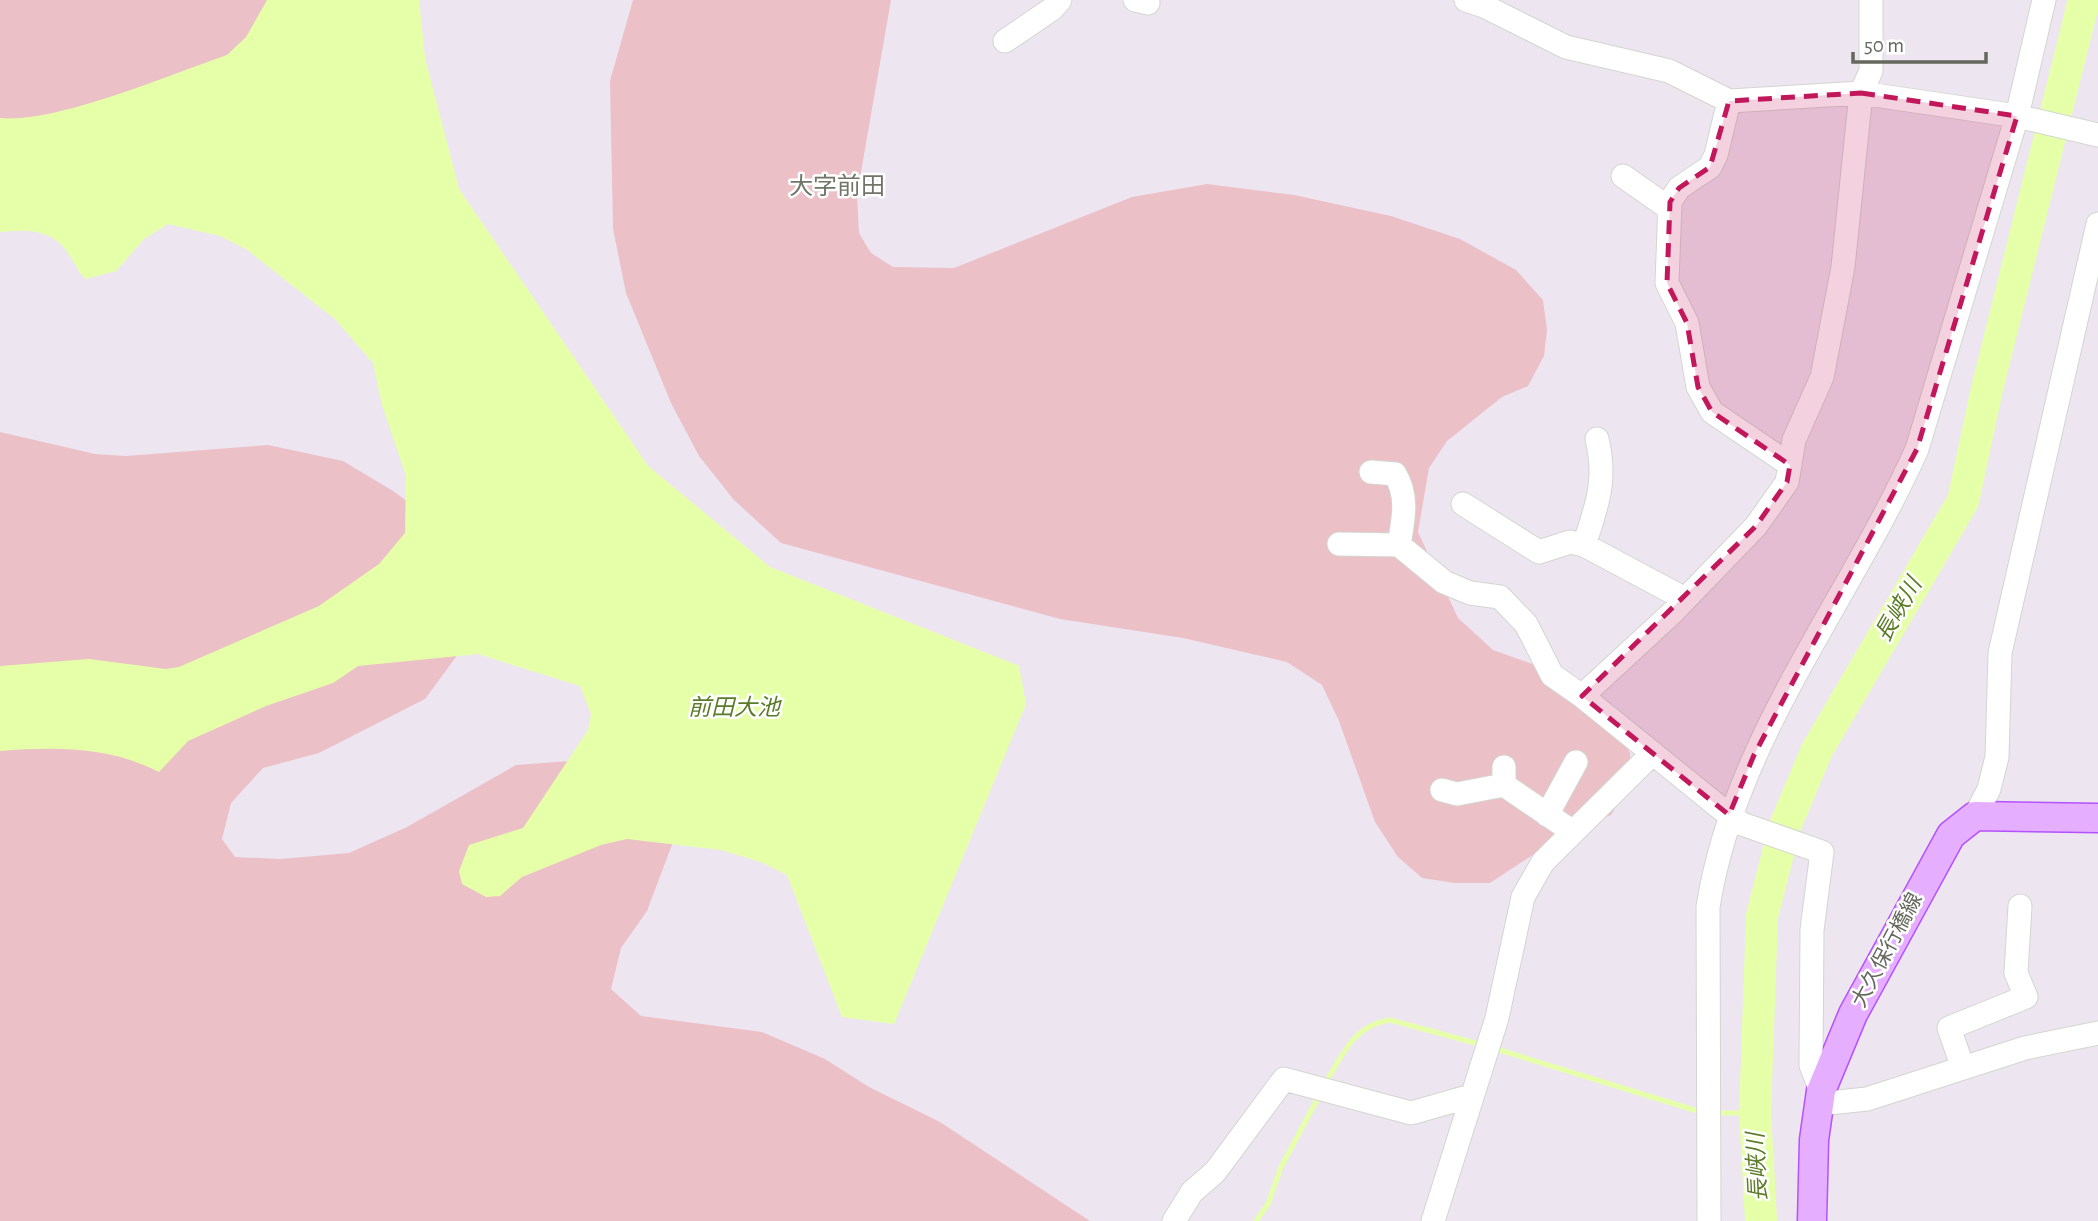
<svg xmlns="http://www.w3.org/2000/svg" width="2098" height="1221" viewBox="0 0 2098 1221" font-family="'Alegreya Sans','Noto Sans JP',sans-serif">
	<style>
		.green { fill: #ebc0c7 }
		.water { fill: #e6ffa9 }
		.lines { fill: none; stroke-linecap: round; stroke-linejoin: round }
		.stream { stroke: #e6ffa9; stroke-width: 5 }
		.river { stroke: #e6ffa9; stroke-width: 32 }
		.minor-casing { stroke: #d2d6cf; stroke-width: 25 }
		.major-casing { stroke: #b552ff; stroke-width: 31 }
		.minor { stroke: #fff; stroke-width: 23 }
		.major { stroke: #e6aeff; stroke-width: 28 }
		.marked { fill: #c2185b; fill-opacity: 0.2; stroke: #c2185b; stroke-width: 5; stroke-dasharray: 14 9; stroke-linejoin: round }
		.labels { text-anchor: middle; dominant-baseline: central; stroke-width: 5; stroke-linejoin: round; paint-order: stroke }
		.street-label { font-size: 21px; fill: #64685d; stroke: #fff }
		.water-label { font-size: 23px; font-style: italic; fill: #5c7b29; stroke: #fff }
		.quarter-label { font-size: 24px; fill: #717569; stroke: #fff }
	</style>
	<rect width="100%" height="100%" fill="#ede6f1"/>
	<path class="green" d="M 0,0 L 279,0 L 281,35 L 0,182 Z
		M 633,0 L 891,0 L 857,195 L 859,233 L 871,253 L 893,267 L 954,268 L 1132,197 L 1207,184 L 1294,195 L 1391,216 L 1460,239 L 1516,270 L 1543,300 L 1547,330 L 1544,356 L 1528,386 L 1502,397 L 1447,441 L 1429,468 L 1418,532 L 1458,618 L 1493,650 L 1546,669 L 1614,723 L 1630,753 L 1632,780 L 1611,815 L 1566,833 L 1490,883 L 1455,883 L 1422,878 L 1398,857 L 1375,822 L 1339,721 L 1322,685 L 1287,662 L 1183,638 L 1060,619 L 781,543 L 734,500 L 699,456 L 671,403 L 626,293 L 613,229 L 610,81 Z
		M 0,432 L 95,454 L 126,456 L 268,445 L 343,461 L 393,491 L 454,535 L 458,600 L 456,657 L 425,699 L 319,753 L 263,768 L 231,803 L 222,839 L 235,857 L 280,859 L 349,853 L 407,827 L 516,765 L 598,759 L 673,842 L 647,911 L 621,948 L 611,989 L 641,1016 L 762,1032 L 825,1059 L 869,1087 L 940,1122 L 1090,1221 L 0,1221 Z"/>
	<path class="water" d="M 267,0 L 419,0 L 425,58 L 459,189 L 648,466 L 770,567 L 1019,666 L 1026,704 L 894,1024 L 842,1017 L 787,875 L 761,862 L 721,850 L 627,839 L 601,845 L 522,877 L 500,896 L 486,897 L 462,884 L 459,871 L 469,845 L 523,828 L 588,730 L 591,714 L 580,686 L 478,654 L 358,666 L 333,683 L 266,706 L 188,741 L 159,772 C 108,746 56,747 0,751 L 0,666 L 89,659 L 166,669 L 179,667 L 319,606 L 379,564 L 405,533 L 406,476 L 382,405 L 373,363 L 336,320 L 246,249 L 220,236 L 168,224 L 144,239 L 116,271 L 86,279 C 77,271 76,265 70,256 C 54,229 28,229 0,232 L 0,118 C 55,124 171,74 227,55 L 246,37 Z"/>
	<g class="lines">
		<path class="stream" d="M 1493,1048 L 1704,1113
			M 1325,1084 C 1342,1055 1354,1025 1390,1020 L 1483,1045
			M 1713,1113 L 1755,1113
			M 1256,1221 L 1268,1204 L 1281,1167 L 1319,1096"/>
		<path class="river" d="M 1761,1221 L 1755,1113 L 1762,916 L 1785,826 L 1817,750 L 1963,501 L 1987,389 L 2084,0"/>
		<g class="minor-casing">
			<path id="minor" d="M 1135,0 L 1148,3
				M 1466,0 L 1484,6 L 1566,47 L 1669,71 L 1729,101 L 1861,93 L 2017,116 L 2098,135
				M 1005,41 L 1052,9 L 1060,0
				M 1729,101 L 1716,155 L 1710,167 L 1679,188 L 1670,202 L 1667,283 L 1687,323 L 1698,387 L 1712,412 L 1790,465
				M 1623,176 L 1670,209
				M 1597,439 C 1607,480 1597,506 1584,545 L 1685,599
				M 1371,472 L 1395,474 C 1409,497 1403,520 1399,545
				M 1463,504 L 1539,552 L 1570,542 L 1584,545
				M 1339,544 L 1399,545 L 1444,582 L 1470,593 L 1500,597 L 1526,624 L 1552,675 L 1582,696 L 1729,815 L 1742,824 L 1822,852 L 1812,930 L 1811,1065 L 1821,1091
				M 1582,696 L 1672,613 L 1756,526 L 1787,482 L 1794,440 L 1822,377 L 1843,267 L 1861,93 L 1871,71 L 1871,0
				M 1504,767 L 1504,785 L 1573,832
				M 1442,790 L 1457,794 L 1504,785
				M 1547,815 L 1576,762
				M 1975,816 L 1989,789 L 1997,757 L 2000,653 L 2098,224
				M 1963,1068 L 1949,1028 L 2026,997 L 2016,973 L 2020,906
				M 1819,1104 L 1867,1099 L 2025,1048 L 2098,1033
				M 1174,1221 L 1192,1192 L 1215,1172 L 1284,1079 L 1411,1113 L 1471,1096
				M 1433,1221 L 1497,1018 L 1523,897 L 1543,862 L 1653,753
				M 1709,1221 L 1708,907 C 1734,740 1849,601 1917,449 L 2017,116 L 2044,0"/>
		</g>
		<g class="major-casing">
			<path id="major" d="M 1812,1221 L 1814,1140 L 1821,1091 L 1853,1014 L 1951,835 L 1975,816 L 2098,818"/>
		</g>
		<use href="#minor" class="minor"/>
		<use href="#major" class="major"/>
	</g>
	<path class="marked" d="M 1861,93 L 2017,116 L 1917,449 L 1754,755 L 1729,815 L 1582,696 L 1756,526 L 1787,482 L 1790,465 L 1712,412 L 1698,387 L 1687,323 L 1667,283 L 1670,202 L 1679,188 L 1710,167 L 1729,101 Z"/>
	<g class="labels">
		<g class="street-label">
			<text transform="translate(1887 950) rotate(-62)">大久保行橋線</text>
		</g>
		<g class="water-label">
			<text transform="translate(1899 610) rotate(-60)">長峡川</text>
			<text x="734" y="708">前田大池</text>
			<text transform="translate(1758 1167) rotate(-93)">長峡川</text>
		</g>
		<g class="quarter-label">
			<text x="837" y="187">大字前田</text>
		</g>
	</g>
	<path d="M1853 52v10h133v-10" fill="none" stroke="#64685d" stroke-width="3.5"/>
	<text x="1864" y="52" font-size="21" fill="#64685d" stroke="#ffffff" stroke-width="5" paint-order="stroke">50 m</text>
</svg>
